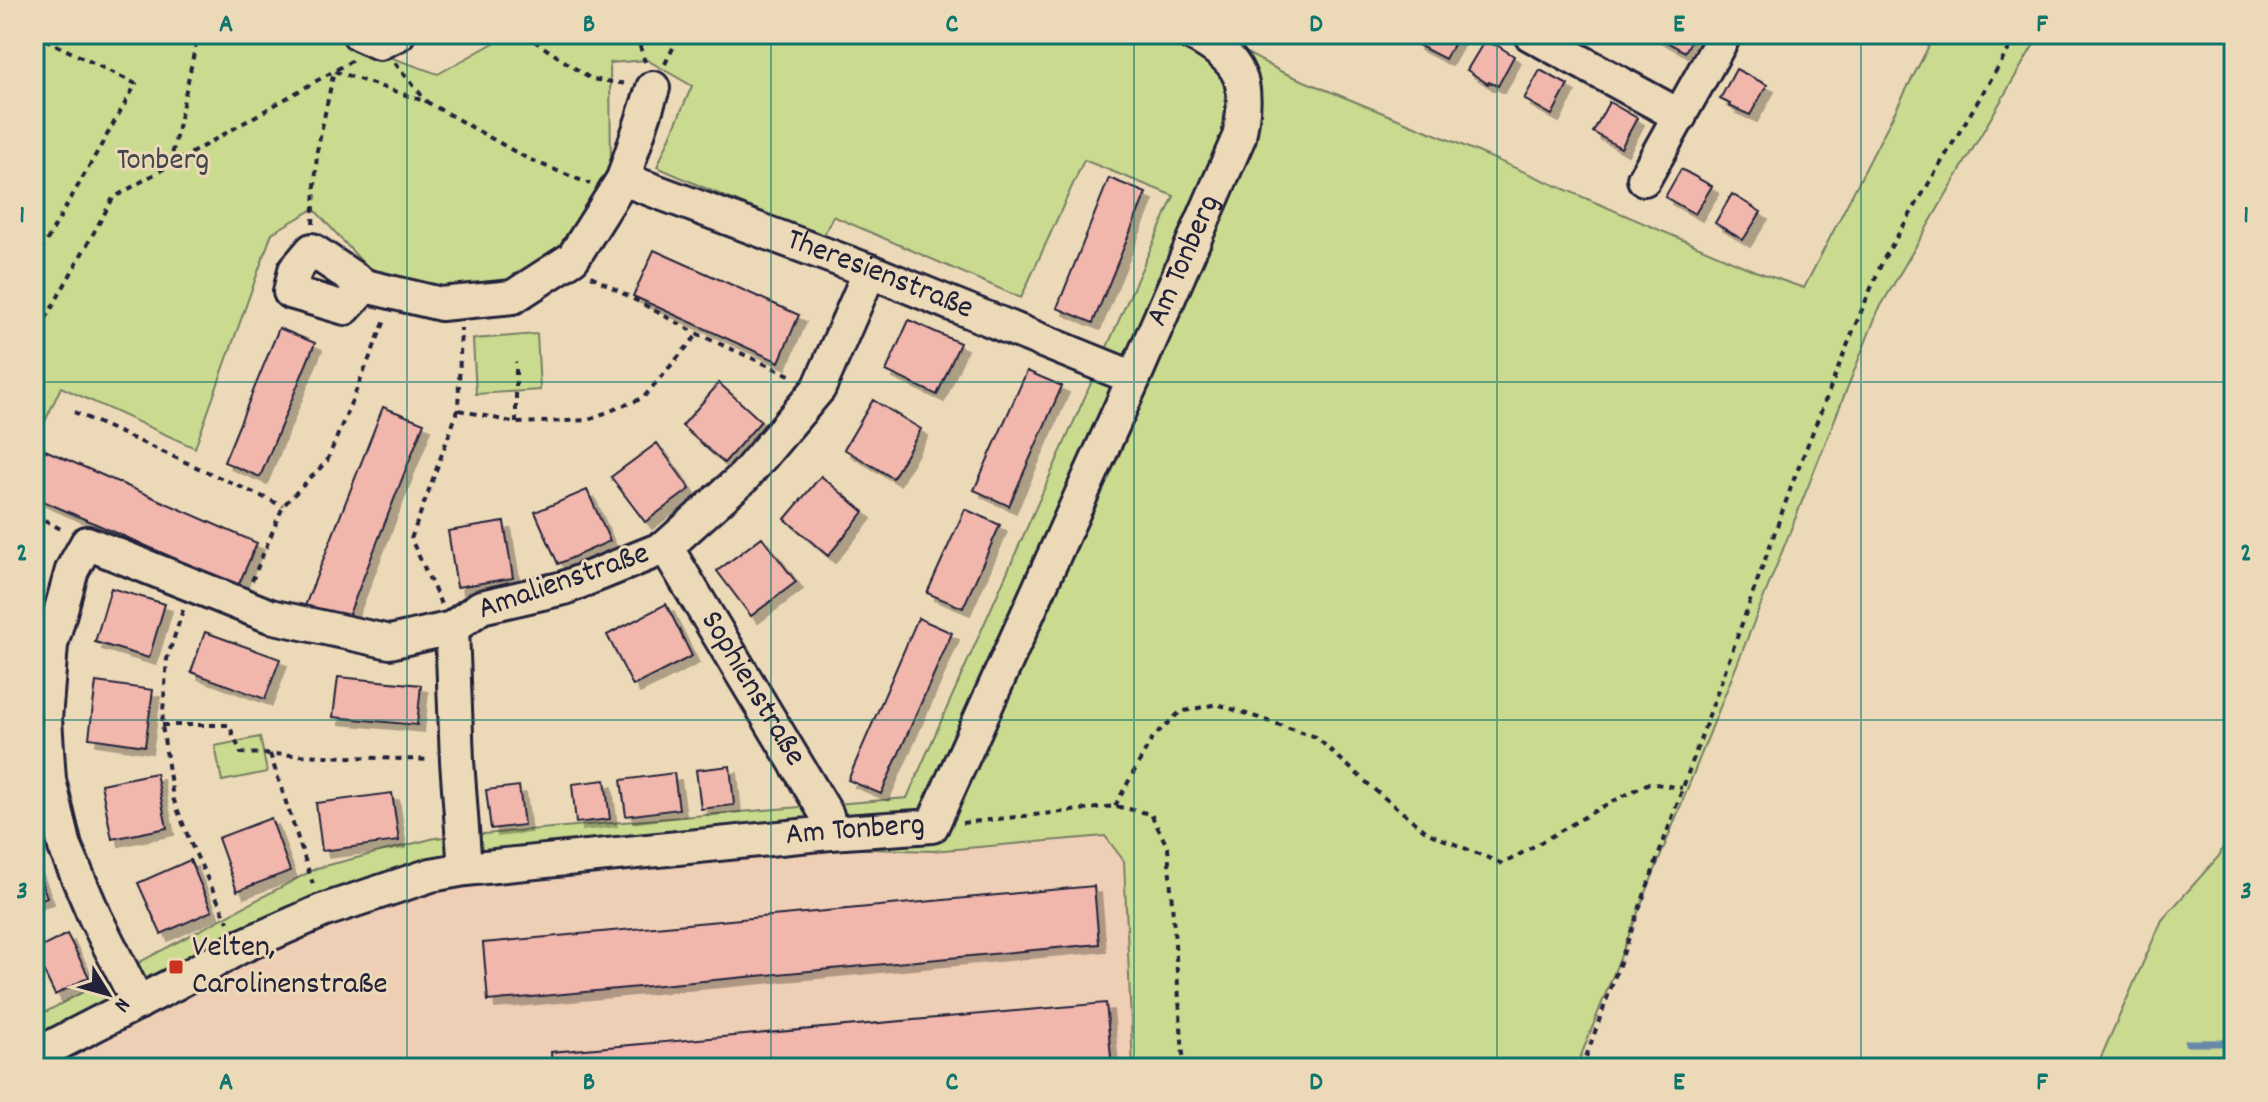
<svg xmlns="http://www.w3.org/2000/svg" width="2268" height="1102" viewBox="0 0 2268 1102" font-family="Dekko,sans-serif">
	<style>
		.built { fill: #eeceb4 }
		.green { fill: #cada8f; stroke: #767e65; stroke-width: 2 }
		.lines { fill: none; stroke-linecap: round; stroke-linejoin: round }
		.stream { stroke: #6888aa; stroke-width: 7 }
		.building { fill: #f1b6ac; stroke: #22223b; stroke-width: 2; filter: url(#shadow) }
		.minor-casing { stroke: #22223b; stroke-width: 38 }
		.path { stroke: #22223b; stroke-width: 4; stroke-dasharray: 6 6; stroke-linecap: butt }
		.minor { stroke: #ecd9b7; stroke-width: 32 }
		.grid { fill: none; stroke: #0f766e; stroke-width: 2; stroke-opacity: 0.55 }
		.poi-dot { fill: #c8321e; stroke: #ecd9b7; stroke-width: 3 }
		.labels { text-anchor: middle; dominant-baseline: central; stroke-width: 6; stroke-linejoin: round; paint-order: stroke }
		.park-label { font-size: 32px; fill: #44474c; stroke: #ecd9b7 }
		.street-label { font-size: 32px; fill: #22223b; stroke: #ecd9b7 }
		.poi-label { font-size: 32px; fill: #22223b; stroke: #ecd9b7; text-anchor: start }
		.neatline { fill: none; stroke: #0f766e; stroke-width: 3 }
		.grid-label { font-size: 26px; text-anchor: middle; font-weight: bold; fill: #0f766e }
	</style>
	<defs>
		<filter id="shadow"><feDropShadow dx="7" dy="7" stdDeviation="0" flood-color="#0004"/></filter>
	</defs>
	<rect width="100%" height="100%" fill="#ecd9b7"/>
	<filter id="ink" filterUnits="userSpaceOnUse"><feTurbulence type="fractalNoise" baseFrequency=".0125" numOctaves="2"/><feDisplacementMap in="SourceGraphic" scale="16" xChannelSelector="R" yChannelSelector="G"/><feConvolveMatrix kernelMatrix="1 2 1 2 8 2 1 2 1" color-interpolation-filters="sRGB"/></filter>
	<g filter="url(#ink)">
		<path class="built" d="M 1105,836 L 1124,861 L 1133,1068 L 39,1068 L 150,1007 L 321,926 L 462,884 L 836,848 L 933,851 Z"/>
		<path class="green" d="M 34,34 L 323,34 L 438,74 L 510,34 L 1212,34 L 1282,72 L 1457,143 L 1755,271 L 1804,288 L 1935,34 L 2040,34 L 1878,311 L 1576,1068 L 1133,1068 L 1124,861 L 1105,836 L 933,851 L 836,848 L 462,884 L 321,926 L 194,986 L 34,1068 L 34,1018 L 317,868 L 435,838 L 907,798 L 1174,196 L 1084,160 L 1021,298 L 833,216 L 822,239 L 657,167 L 692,86 L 647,60 L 610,63 L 611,174 L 565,252 L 508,285 L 438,294 L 374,275 L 314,209 L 272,233 L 195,448 L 61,387 L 34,445 Z
			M 537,334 L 540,390 L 476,394 L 473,339 Z
			M 260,737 L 267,772 L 222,781 L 215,746 Z
			M 2234,824 L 2234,1068 L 2085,1068 L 2097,1066 L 2162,920 L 2219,856 Z"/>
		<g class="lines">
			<path class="stream" d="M 2188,1043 L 2234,1043"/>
		</g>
		<path class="building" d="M 1419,34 L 1459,34 L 1445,59 L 1414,43 Z
			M 1652,34 L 1695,34 L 1685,52 Z
			M 1485,40 L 1494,45 L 1495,44 L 1514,56 L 1498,86 L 1489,82 L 1488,84 L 1467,70 Z
			M 1736,69 L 1767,85 L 1750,115 L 1729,106 L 1730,104 L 1720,99 Z
			M 1540,70 L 1568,85 L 1552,115 L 1524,99 Z
			M 1609,102 L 1637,118 L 1621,148 L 1593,132 Z
			M 1681,169 L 1712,186 L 1695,214 L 1665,197 Z
			M 1109,178 L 1146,193 L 1093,323 L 1057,308 Z
			M 1732,194 L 1761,212 L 1743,240 L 1715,223 Z
			M 654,250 L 799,315 L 779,362 L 633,296 Z
			M 909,320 L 960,343 L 937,395 L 886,371 Z
			M 279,328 L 315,343 L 260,477 L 224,462 Z
			M 1027,371 L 1062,386 L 1009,506 L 974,490 Z
			M 719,383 L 761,421 L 724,463 L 682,426 Z
			M 873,400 L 921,429 L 893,478 L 844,449 Z
			M 383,407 L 424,423 L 344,627 L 303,611 Z
			M 657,443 L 690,489 L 645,522 L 611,477 Z
			M 45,450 L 257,543 L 238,586 L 34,497 L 34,474 Z
			M 821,476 L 864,512 L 828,556 L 785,519 Z
			M 587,490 L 610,541 L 558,564 L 535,512 Z
			M 965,509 L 1000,525 L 963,608 L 927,593 Z
			M 504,522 L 513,578 L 457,587 L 448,531 Z
			M 762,537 L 796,582 L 751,616 L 717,571 Z
			M 111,588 L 165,604 L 149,658 L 95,642 Z
			M 666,604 L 692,656 L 633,686 L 607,635 Z
			M 918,618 L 952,633 L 881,794 L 848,780 Z
			M 205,632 L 280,659 L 265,699 L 191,672 Z
			M 338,677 L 421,685 L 417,725 L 333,717 Z
			M 96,682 L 153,690 L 145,746 L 89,738 Z
			M 730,766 L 734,805 L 701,809 L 696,770 Z
			M 156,773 L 167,828 L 112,839 L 101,784 Z
			M 674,773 L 679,809 L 626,816 L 621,780 Z
			M 605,780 L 610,819 L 576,823 L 572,784 Z
			M 519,786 L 524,825 L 491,829 L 486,790 Z
			M 392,793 L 399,841 L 322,851 L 316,803 Z
			M 271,818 L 290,871 L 237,891 L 218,838 Z
			M 190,860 L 212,911 L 161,934 L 138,883 Z
			M 34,863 L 47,897 L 34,902 Z
			M 1094,886 L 1099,944 L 488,1001 L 483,943 Z
			M 67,934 L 89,977 L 55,995 L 34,951 Z
			M 1106,1003 L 1112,1068 L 552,1068 L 551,1052 Z"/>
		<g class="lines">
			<g class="minor-casing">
				<g id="minor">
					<path d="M 359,34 L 379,43 L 398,34"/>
					<path d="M 1530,34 L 1680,116"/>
					<path id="s1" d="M 623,179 L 870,271 L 1134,378"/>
					<path d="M 1644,179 L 1725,34"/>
					<path d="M 365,286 L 345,308 L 290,292 L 295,270 L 312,250 L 365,286 L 441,304 L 513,297 L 573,258 L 623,179 L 653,88"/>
					<path id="s2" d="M 666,547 L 827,815 L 830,833"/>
					<path d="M 452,628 L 457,761 L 465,869"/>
					<path d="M 138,1003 L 95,917 L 65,847 L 49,780 L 45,719 L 51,645 L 72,570 L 87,543 L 270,616 L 390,642 L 452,628 L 481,607 L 564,588 L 666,547 L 744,477 L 819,388 L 870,271"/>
					<path id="s3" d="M 34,1056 L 176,983 L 240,947 L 322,911 L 431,875 L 465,869 L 830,833 L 932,826 L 1134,378 L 1239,137 C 1250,82 1244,61 1192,34"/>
				</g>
			</g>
			<path class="path" d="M 34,34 L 136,84 L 34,263
				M 524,34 L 591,79 L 627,84
				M 636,34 L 645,62
				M 395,63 L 427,102
				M 665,64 L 680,34
				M 170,165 L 198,34
				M 313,224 L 317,151 L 334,71 L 427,102 L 528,159 L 590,184
				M 591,276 L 698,334 L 794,377
				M 34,340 L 113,198 L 353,60
				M 459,410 L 516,423 L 587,420 L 643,398 L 698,334
				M 74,412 L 283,506
				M 516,423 L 516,362
				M 34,514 L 64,531
				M 252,581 L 283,506 L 327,461 L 386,318
				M 441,604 L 411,539 L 458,410 L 461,328
				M 183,610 L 167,659 L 162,725 L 173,798 L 191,844 L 228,922
				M 162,725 L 229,725 L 241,753 L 431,760
				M 270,754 L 313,884
				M 1115,806 L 1153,737 L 1180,712 L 1217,704 L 1316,737 L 1376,791 L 1428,833 L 1503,864 L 1600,808 L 1649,783 L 1682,788
				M 962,823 L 1115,806 L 1151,814 L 1168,848 L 1184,1068
				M 1582,1068 L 1794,479 L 1855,326 L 1883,260 L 2018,34
				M 2191,1068 L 2199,1066 L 2224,1068"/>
			<use href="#minor" class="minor"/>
		</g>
	</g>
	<path class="grid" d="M 407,34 L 407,1068M 771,34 L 771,1068M 1134,34 L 1134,1068M 1497,34 L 1497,1068M 1861,34 L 1861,1068M 34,382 L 2234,382M 34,720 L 2234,720"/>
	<rect class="poi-dot" x="168" y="959" width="16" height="16" rx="4"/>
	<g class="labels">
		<g class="park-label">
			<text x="163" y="162">Tonberg</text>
		</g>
		<g class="street-label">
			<text stroke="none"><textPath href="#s3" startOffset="1560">Am Tonberg</textPath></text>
			<text stroke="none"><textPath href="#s1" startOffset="274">Theresienstraße</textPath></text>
			<text transform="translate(564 583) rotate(-19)">Amalienstraße</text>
			<text stroke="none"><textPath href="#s2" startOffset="166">Sophienstraße</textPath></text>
			<text stroke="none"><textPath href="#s3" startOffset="864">Am Tonberg</textPath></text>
		</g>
		<g class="poi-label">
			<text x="192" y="949">Velten,<tspan x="192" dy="37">Carolinenstraße</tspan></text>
		</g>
	</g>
	<rect width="2268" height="1102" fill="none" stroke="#ecd9b7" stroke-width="88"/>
	<g transform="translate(108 994) rotate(127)" stroke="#ecd9b7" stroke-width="6" paint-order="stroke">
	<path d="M0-6L14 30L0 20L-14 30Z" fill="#22223b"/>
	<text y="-12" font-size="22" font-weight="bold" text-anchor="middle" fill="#22223b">N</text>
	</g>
	<rect x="44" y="44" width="2180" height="1014" class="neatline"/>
	<g class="grid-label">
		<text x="226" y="31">A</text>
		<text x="589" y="31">B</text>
		<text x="952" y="31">C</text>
		<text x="1316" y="31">D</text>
		<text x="1679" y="31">E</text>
		<text x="2042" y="31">F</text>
		<text x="22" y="222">1</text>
		<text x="2246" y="222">1</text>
		<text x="22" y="560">2</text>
		<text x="2246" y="560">2</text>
		<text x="22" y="898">3</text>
		<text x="2246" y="898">3</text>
		<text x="226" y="1089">A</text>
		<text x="589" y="1089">B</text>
		<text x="952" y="1089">C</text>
		<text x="1316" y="1089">D</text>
		<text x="1679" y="1089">E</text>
		<text x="2042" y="1089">F</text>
	</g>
</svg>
